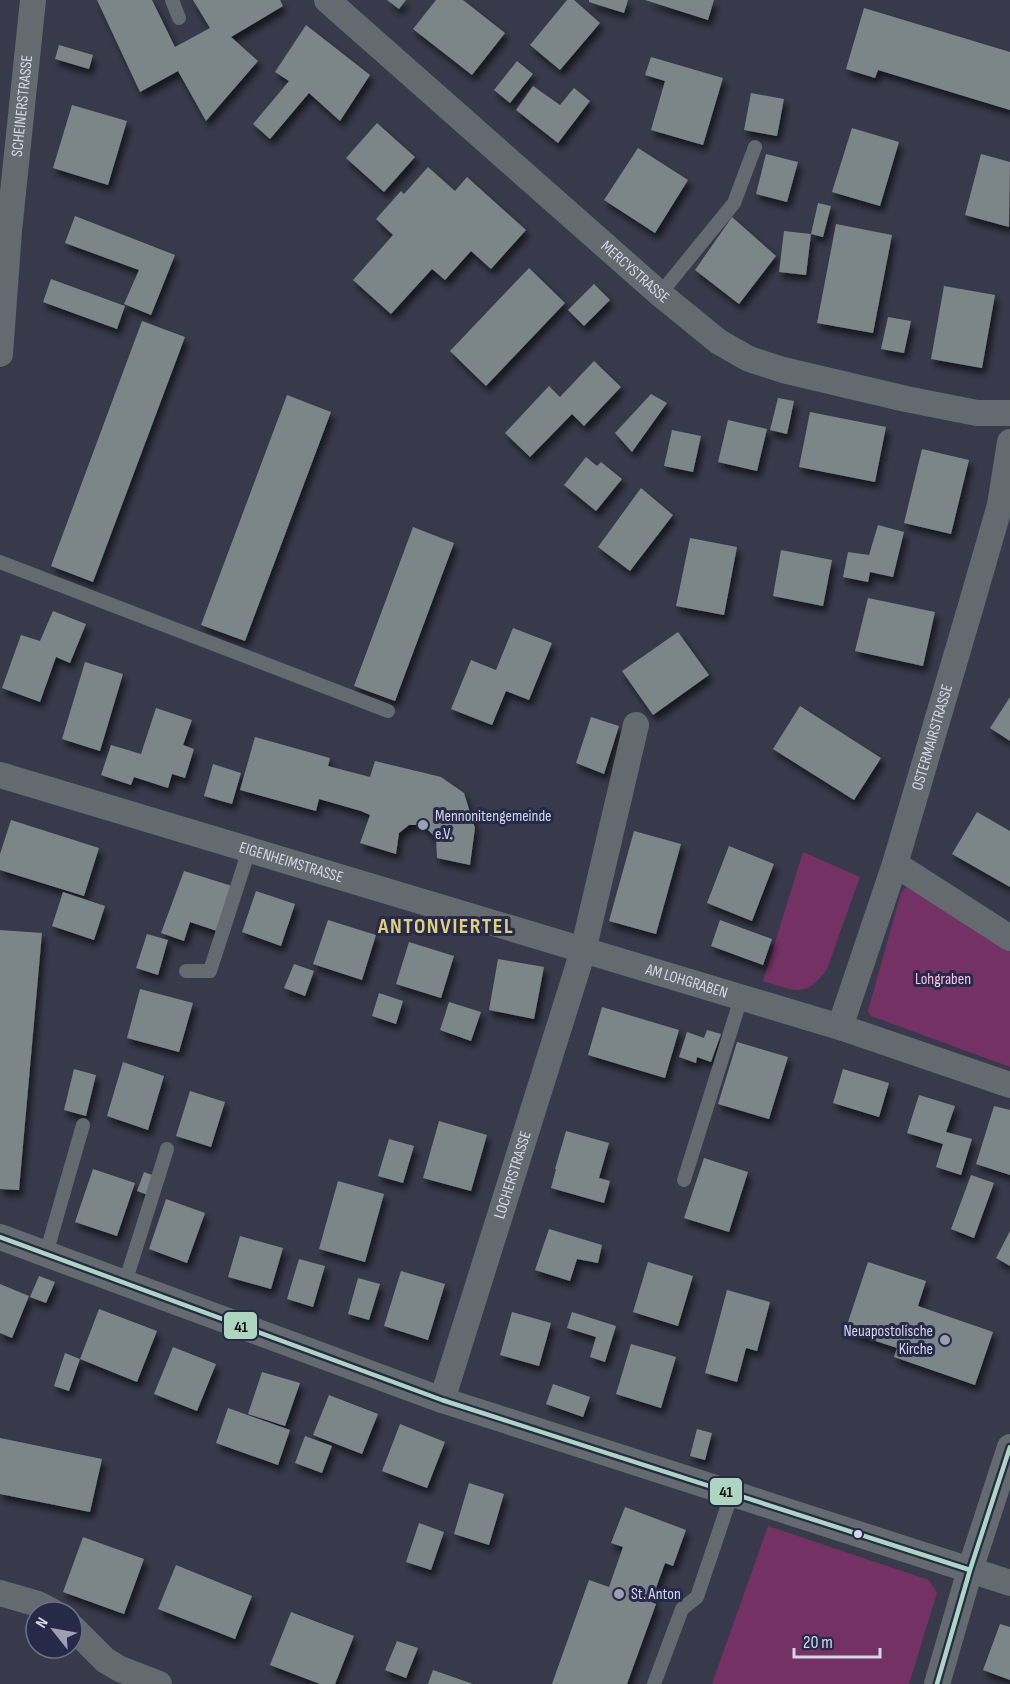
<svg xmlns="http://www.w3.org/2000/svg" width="1010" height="1684" viewBox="0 0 1010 1684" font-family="'Sofia Sans Condensed',sans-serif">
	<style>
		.green { fill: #733164 }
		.building { fill: #7c8588; filter: url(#shadow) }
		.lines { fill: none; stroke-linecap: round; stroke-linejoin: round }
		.service { stroke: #646a6f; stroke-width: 14 }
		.minor { stroke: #646a6f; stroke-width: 26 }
		.bus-1-casing { stroke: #262947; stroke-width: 9 }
		.bus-1 { stroke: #add5c0; stroke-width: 4.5 }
		.poi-dot { fill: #9da0b2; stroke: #262947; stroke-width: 2 }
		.bus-dot { fill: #d4d7ea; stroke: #262947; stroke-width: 2 }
		.labels { text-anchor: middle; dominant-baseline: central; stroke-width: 6; stroke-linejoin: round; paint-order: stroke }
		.street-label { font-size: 16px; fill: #d4d7ea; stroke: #262947 }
		.poi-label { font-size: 16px; fill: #d4d7ea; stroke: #262947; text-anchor: start }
		.park-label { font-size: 16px; fill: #f7c0e5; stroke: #262947 }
		.district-label { font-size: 22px; font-weight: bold; letter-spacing: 1.5px; fill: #decf81; stroke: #262947 }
		.line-badge { stroke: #262947; stroke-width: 2 }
		.pale-badge-label { font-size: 16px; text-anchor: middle; font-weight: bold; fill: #111 }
	</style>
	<defs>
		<filter id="shadow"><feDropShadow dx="3.5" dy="6" stdDeviation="3" flood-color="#0009"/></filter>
	</defs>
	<rect width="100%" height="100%" fill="#38394a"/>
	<path class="green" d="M 803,852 L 860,877 L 827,969 C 805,1000 794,990 763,981 Z
		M 907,887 L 911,888 L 1010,949 L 1010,1067 L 871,1016 L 868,1011 L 901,893 L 904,889 Z
		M 768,1526 L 929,1580 L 937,1593 L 909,1684 L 712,1684 Z"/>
	<path class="building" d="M 97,0 L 152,0 L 175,47 L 210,28 L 193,0 L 280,0 L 283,6 L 231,37 L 258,61 L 206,121 L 178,71 L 140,92 Z
		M 387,0 L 406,0 L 399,9 Z
		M 436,0 L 463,0 L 505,33 L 472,75 L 413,29 Z
		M 567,0 L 574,0 L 600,23 L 560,70 L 530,45 Z
		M 589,0 L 628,0 L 624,13 L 589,2 Z
		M 645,0 L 714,0 L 708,20 Z
		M 864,8 L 1010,52 L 1010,110 L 878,70 L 875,78 L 846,69 Z
		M 306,25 L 370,75 L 340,121 L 309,93 L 270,139 L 253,124 L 289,81 L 275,72 Z
		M 59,45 L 93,55 L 89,69 L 55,59 Z
		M 651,57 L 723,78 L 703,145 L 651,130 L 665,81 L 645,75 Z
		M 517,61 L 533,74 L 510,103 L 494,90 Z
		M 533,86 L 560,105 L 574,88 L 590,101 L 558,143 L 516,110 Z
		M 751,93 L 784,99 L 777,136 L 744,130 Z
		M 72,105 L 127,121 L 108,185 L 53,168 Z
		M 377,123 L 415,157 L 384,192 L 346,158 Z
		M 852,128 L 899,142 L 880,206 L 832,192 Z
		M 638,148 L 688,180 L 655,233 L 604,200 Z
		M 766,154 L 798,162 L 787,202 L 756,194 Z
		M 981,154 L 1010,162 L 1009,227 L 965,215 Z
		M 428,167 L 455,191 L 467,177 L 526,230 L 491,269 L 471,251 L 445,280 L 432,269 L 391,314 L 353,280 L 393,235 L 376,219 L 401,191 L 404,194 Z
		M 818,203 L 831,206 L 823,237 L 811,234 Z
		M 75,216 L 175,255 L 151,315 L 124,304 L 139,270 L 65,243 Z
		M 732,217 L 776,256 L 739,304 L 695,270 Z
		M 836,224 L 892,235 L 873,333 L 817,323 Z
		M 784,231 L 811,234 L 806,275 L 779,272 Z
		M 529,268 L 565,303 L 486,386 L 450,351 Z
		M 51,279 L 125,306 L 117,329 L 43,302 Z
		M 594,284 L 610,300 L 584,326 L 568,310 Z
		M 944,286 L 995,295 L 982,368 L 931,359 Z
		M 888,317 L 911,321 L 904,353 L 881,349 Z
		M 142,321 L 185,337 L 93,582 L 51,566 Z
		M 594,361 L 621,387 L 584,426 L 572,414 L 530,457 L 505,433 L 549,386 L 560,397 Z
		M 651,394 L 667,403 L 632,452 L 615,433 Z
		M 287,395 L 331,412 L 245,641 L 201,625 Z
		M 778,398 L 794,401 L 787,434 L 770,430 Z
		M 810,412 L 886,427 L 875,482 L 799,467 Z
		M 728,420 L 767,429 L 757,471 L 718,462 Z
		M 672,430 L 701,436 L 693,472 L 664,466 Z
		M 922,449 L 969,460 L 951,534 L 904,523 Z
		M 586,457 L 597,466 L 601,462 L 622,479 L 596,511 L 564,485 Z
		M 641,488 L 673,515 L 630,571 L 598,547 Z
		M 878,525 L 904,532 L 893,577 L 870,572 L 868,582 L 843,577 L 848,552 L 869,555 Z
		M 413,527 L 454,543 L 395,701 L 354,686 Z
		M 690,538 L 737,547 L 724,615 L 676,606 Z
		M 781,550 L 832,560 L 823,606 L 773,596 Z
		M 868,598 L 935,612 L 923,666 L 855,651 Z
		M 53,611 L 86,624 L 70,663 L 56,657 L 40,702 L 2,688 L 21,635 L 40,641 Z
		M 513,628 L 552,643 L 529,700 L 506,691 L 492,725 L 451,709 L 471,660 L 496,670 Z
		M 678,632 L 709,675 L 653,715 L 622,671 Z
		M 85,662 L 123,674 L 100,751 L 62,739 Z
		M 1010,697 L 1010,741 L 990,728 Z
		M 800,706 L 881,758 L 854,800 L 773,749 Z
		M 156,708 L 192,720 L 183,745 L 194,749 L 185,778 L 172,774 L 168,788 L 134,777 L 131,785 L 101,775 L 111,745 L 141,754 Z
		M 591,717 L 619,726 L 604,774 L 576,763 Z
		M 255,737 L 330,758 L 328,766 L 370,777 L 375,761 L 441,777 L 464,793 L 475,828 L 470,865 L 437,858 L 436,838 L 423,825 L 409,825 L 399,833 L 396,854 L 360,843 L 370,815 L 361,811 L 319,799 L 316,811 L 240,790 Z
		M 213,764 L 241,773 L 232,804 L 204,796 Z
		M 977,812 L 1010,831 L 1010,887 L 952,854 Z
		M 11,820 L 99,848 L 84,896 L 0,870 L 0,854 Z
		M 634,831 L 681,844 L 656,934 L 609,921 Z
		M 729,846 L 774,864 L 752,921 L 707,903 Z
		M 184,871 L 232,886 L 217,931 L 190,922 L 184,941 L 161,933 Z
		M 256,891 L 295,904 L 281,946 L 242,932 Z
		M 63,892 L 105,906 L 94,940 L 52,926 Z
		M 328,920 L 376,935 L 362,980 L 313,964 Z
		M 720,920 L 772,939 L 763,965 L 711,946 Z
		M 0,930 L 42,933 L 19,1190 L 0,1189 Z
		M 147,934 L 168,940 L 158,975 L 136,968 Z
		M 409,942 L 454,956 L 441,998 L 396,984 Z
		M 498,959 L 544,967 L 534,1019 L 489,1010 Z
		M 294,964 L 314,971 L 305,996 L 284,988 Z
		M 140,989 L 193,1003 L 179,1052 L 127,1038 Z
		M 379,993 L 403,1001 L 396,1024 L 372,1016 Z
		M 449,1002 L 481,1012 L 471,1041 L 440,1030 Z
		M 602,1007 L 679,1030 L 665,1078 L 588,1055 Z
		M 707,1030 L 721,1034 L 711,1062 L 697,1057 L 696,1063 L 679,1057 L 687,1032 L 704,1038 Z
		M 737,1042 L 788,1057 L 769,1119 L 718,1104 Z
		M 123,1062 L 164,1076 L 148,1130 L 107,1116 Z
		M 74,1069 L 96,1075 L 86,1116 L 64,1110 Z
		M 843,1069 L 889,1083 L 879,1117 L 833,1103 Z
		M 190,1091 L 225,1102 L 211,1147 L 176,1136 Z
		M 919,1095 L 955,1106 L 946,1132 L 972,1139 L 961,1175 L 936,1167 L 943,1144 L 907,1133 Z
		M 994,1106 L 1010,1110 L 1010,1175 L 976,1164 Z
		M 439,1121 L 487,1135 L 471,1191 L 423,1178 Z
		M 566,1131 L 609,1143 L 599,1178 L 610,1181 L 604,1203 L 551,1188 L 556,1169 L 555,1169 Z
		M 389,1139 L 414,1146 L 403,1183 L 378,1176 Z
		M 704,1158 L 748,1172 L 729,1232 L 684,1218 Z
		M 93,1169 L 135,1183 L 117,1236 L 75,1222 Z
		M 144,1172 L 155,1176 L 148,1195 L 137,1191 Z
		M 971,1175 L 994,1183 L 974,1238 L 951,1229 Z
		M 338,1181 L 384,1194 L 365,1262 L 319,1249 Z
		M 166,1199 L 205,1213 L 187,1263 L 149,1249 Z
		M 549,1229 L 602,1245 L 598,1263 L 577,1259 L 570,1281 L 535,1270 Z
		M 1010,1231 L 1010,1266 L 996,1258 Z
		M 240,1236 L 283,1248 L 271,1289 L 228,1277 Z
		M 299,1259 L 325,1266 L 313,1307 L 287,1299 Z
		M 648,1262 L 693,1276 L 678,1326 L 633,1312 Z
		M 868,1262 L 926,1281 L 918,1306 L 993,1332 L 975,1385 L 894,1357 L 897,1348 L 845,1331 Z
		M 401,1271 L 445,1284 L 428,1340 L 384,1326 Z
		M 39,1276 L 55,1282 L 46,1303 L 30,1297 Z
		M 358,1278 L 380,1284 L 369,1320 L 348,1314 Z
		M 0,1284 L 29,1296 L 12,1338 L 0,1333 Z
		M 727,1290 L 770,1302 L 757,1351 L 746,1348 L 737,1382 L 705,1373 Z
		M 99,1309 L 157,1331 L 137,1382 L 80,1359 Z
		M 512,1312 L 551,1323 L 539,1366 L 500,1355 Z
		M 572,1312 L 616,1326 L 605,1362 L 590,1357 L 596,1337 L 567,1328 Z
		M 631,1344 L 676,1357 L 661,1408 L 616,1394 Z
		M 173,1347 L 216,1364 L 197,1411 L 154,1394 Z
		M 65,1353 L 80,1359 L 69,1391 L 54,1386 Z
		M 262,1372 L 300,1383 L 285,1426 L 248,1414 Z
		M 553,1384 L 590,1397 L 583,1417 L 546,1404 Z
		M 329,1395 L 378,1414 L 362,1454 L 313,1435 Z
		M 228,1408 L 290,1430 L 278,1465 L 216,1443 Z
		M 400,1424 L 445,1442 L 427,1488 L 382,1471 Z
		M 697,1429 L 712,1433 L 705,1460 L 690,1456 Z
		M 305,1436 L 332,1446 L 322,1473 L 295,1463 Z
		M 0,1438 L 102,1459 L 90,1512 L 0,1494 Z
		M 469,1483 L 504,1494 L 489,1545 L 454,1534 Z
		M 625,1507 L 686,1530 L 673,1566 L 665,1563 L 651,1602 L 656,1604 L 627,1684 L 552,1684 L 589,1580 L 609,1587 L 623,1547 L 611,1543 Z
		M 419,1523 L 444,1532 L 431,1570 L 406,1562 Z
		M 83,1537 L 144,1559 L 124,1614 L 63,1592 Z
		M 176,1565 L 252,1596 L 235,1639 L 158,1609 Z
		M 291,1612 L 354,1636 L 335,1684 L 320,1684 L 270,1665 Z
		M 1000,1624 L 1010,1627 L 1010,1680 L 983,1670 Z
		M 397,1641 L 418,1648 L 406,1678 L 385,1670 Z
		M 433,1670 L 473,1684 L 428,1684 Z"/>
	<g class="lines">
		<path class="service" d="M 172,0 L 179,18
			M 660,294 L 734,203 L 755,147
			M 0,562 L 388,711
			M 186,971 L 210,971 L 249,850
			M 684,1180 L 741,998
			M 46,1254 L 83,1125
			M 125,1283 L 167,1149
			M 654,1684 L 682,1609 L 697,1597 L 732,1493"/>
		<g class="minor">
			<path id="s1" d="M 327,0 L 660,294 L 719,342 L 749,359 L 783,370 L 906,399 L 977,413 L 1010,413"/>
			<path id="s2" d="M 0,354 L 9,231 L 33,0"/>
			<path id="s3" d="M 0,775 L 840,1027 L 1010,1085"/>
			<path d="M 895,864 L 1010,938"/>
			<path id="s4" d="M 840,1027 L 895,864 L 970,609 L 1000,505 L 1010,442"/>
			<path d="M 0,1237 L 442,1400 L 1010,1583"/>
			<path id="s5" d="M 442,1400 L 583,951 L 636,725"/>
			<path d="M 0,1593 L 38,1604 L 53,1612"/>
			<path d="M 72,1627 L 105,1660 L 120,1669 L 159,1684"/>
			<path d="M 937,1684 L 970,1570 L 1010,1447"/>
		</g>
		<g class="bus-1-casing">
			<path id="bus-1" d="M 0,1237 L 442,1400 L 970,1570
				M 937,1684 L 970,1570 L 1010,1447"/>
		</g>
		<use href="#bus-1" class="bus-1"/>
	</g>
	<g class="poi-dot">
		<circle cx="423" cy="825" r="6"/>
		<circle cx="945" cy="1340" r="6"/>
		<circle cx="619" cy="1594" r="6"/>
	</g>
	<circle class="bus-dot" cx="858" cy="1534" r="5"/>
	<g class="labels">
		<g class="street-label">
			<text stroke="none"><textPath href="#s2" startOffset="249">SCHEINERSTRASSE</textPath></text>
			<text stroke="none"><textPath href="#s1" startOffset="411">MERCYSTRASSE</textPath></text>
			<text stroke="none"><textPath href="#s4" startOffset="304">OSTERMAIRSTRASSE</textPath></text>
			<text stroke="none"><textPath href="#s3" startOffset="304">EIGENHEIMSTRASSE</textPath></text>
			<text stroke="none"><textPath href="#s3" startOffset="717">AM LOHGRABEN</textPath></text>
			<text stroke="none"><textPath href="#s5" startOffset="236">LOCHERSTRASSE</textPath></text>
		</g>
		<g class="poi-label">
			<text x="435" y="816">Mennonitengemeinde<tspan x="435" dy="18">e.V.</tspan></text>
			<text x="933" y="1331" text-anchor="end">Neuapostolische<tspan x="933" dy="18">Kirche</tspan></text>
			<text x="631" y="1594">St. Anton</text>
		</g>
		<g class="park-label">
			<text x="943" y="979">Lohgraben</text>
		</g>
		<g class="district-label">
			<text x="446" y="926">ANTONVIERTEL</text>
		</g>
	</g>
	<g class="line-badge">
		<rect x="223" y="1311" width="35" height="29" rx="6" fill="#add5c0"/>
		<rect x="709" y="1477" width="34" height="29" rx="6" fill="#add5c0"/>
	</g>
	<g class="pale-badge-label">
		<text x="241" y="1332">41</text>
		<text x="726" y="1497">41</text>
	</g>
	<g transform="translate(54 1630) rotate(301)"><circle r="28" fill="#262947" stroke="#6c6f88" stroke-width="1.5"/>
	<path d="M0-4.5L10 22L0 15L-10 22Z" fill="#9da0b2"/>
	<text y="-9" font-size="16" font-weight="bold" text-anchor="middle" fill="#d4d7ea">N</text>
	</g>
	<path d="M794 1648v9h86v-9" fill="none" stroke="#d4d7ea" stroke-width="3"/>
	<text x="803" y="1648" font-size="18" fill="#d4d7ea" stroke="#262947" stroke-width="4.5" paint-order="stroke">20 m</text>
</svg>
